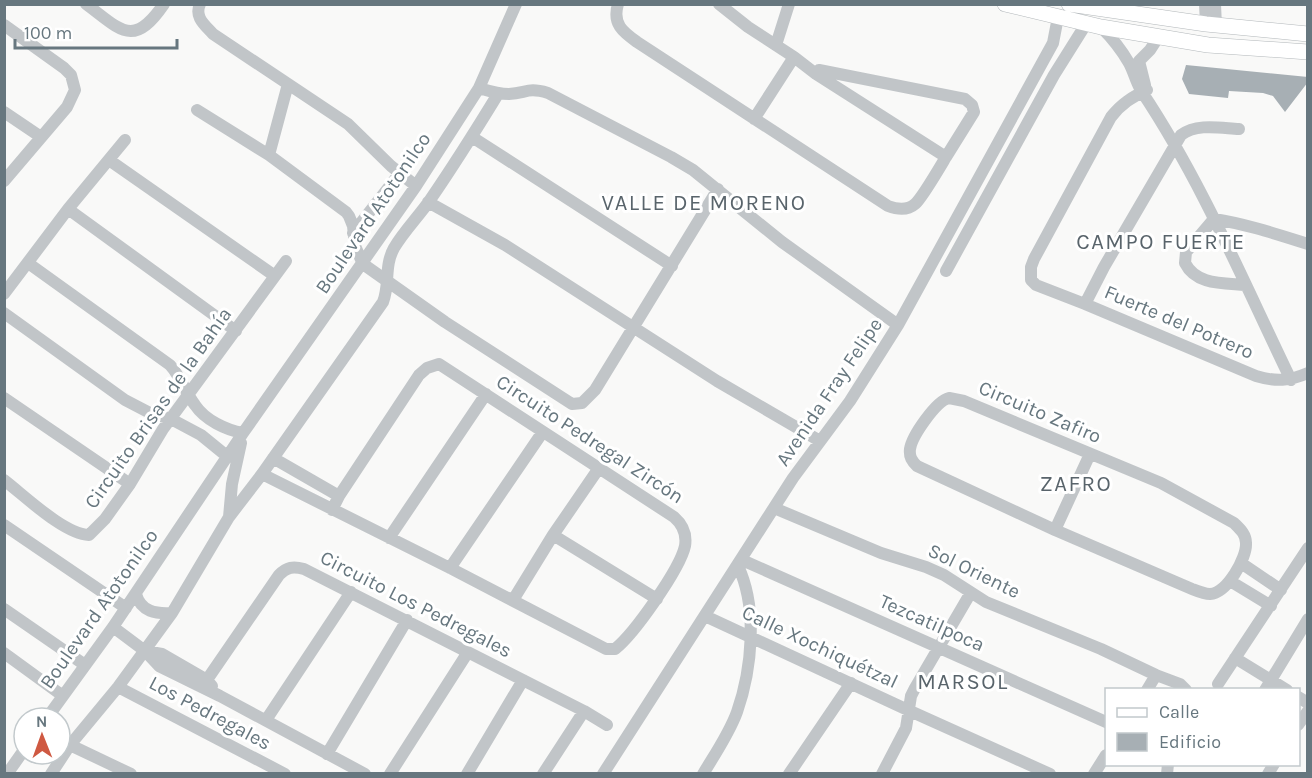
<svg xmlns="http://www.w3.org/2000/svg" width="1312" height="778" viewBox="0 0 1312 778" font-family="Karla,sans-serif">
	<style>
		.building { fill: #a7afb4 }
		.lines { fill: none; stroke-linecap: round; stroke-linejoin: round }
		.major-casing { stroke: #b3b8bb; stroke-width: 16 }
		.minor { stroke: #c1c5c8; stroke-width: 12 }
		.major { stroke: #fff; stroke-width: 15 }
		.labels { text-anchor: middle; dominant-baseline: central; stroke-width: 6; stroke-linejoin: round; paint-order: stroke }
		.street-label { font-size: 20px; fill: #67777f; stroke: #fff }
		.quarter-label { font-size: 22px; letter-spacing: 1.5px; fill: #59646b; stroke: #fff }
	</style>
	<rect width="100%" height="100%" fill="#f9f9f8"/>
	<path class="building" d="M 1186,65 L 1308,77 L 1308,82 L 1285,112 L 1273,96 L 1263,93 L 1229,91 L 1228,98 L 1189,94 L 1182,79 Z"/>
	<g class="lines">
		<g class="major-casing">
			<path id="major" d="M 1005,4 L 1101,27 L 1208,45 L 1308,52
				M 1069,4 L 1206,24 L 1308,34"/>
		</g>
		<path class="minor" d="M 86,4 C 121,30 133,49 164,4
			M 200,4 C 194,17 205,25 213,34 L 348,124 L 391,166 L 416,186
			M 618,4 C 612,24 623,32 637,42 L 888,206 C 896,209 907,211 915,204 C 922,198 940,167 946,157
			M 719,4 L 748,27 L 794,57 L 754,119
			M 1205,4 L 1206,24
			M 1215,4 L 1216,26
			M 4,25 L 64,68 L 71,75 L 75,90 L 67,107 L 4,181
			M 1101,27 C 1112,38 1121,49 1129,63 C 1134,72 1136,83 1142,92 C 1202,182 1244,283 1291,380
			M 776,45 L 789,4
			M 794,57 L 816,74 L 946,157 L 974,112 L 972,105 L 965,99 L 819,70 L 816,74
			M 1145,85 L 1139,61 L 1150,50 L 1159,36
			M 479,88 C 489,91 498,94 509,94 C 527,93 527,87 548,93 L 671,157 L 693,170 L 782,242 L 898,325
			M 1147,90 C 1132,97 1121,104 1111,117 L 1034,259 L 1031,267 L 1031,280 L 1036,285 L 1085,304 L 1256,376 C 1276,382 1289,381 1308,373
			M 197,110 L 269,155 L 346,212 L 349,216 L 353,226 L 355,246 L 363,264 L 445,322 L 572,404 L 582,403 L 595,390 L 718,189
			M 4,112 L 41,137
			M 472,137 L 672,266
			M 269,155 L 288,84
			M 109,160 L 275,276
			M 428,202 L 505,245 L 717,381 L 820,441
			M 68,209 L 236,331
			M 353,233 L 400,173
			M 28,263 L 170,365 C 181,377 185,392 195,405 C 205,420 226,430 243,433
			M 946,271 L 1054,75 L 1086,24
			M 1245,285 C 1223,283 1196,285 1185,263 L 1186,252 L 1214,219 C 1246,224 1276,234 1308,244
			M 4,294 L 68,209 L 125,140
			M 1085,304 L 1104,267 L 1181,135 C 1197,123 1220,128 1239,129
			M 4,313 L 125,400 L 150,413 L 171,419 L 201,435 L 228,457
			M 4,398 L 130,484
			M 949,398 L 964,401 L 1161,483 L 1234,523 C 1240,529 1246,534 1246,543 C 1247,558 1227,593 1210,594 C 1204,594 1197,591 1192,589 L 1055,530 L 917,466 C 912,461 909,457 910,449 C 912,436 936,401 949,398 Z
			M 273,458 L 339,496
			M 262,474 L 450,568 L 606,649 L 615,649 C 634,634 680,569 685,546 C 687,534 682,524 674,517 L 439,364 L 427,368 L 419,375 L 339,496 L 332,510
			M 4,480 C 26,497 64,534 89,535 L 105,519 L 130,484 L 163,429 L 286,261
			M 774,508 L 881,553 L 926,567 L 944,575 L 986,602 L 1101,649 L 1156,675 L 1180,684 L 1186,690
			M 229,517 L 262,474 L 383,302 C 390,284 384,266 394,248 C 404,231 419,216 430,200 C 454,165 476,130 498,94
			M 4,525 L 126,608
			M 1055,530 L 1090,454
			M 553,535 L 657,599
			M 389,538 L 486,394
			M 742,560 L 1106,722
			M 1241,563 L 1281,590
			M 450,568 L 542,433
			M 1230,581 L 1271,606
			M 136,594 C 141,612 156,614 172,613
			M 513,600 L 553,535 L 599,468
			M 4,609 L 85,665
			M 705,616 L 910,711 L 1050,774
			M 113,627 L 145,651 L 159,666 L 220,696 L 365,774
			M 145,651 L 162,654 L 207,680 L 212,686
			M 4,653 L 63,696
			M 1235,658 L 1287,690
			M 1218,684 L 1308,548
			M 118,687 L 285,774
			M 202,687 L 279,575 C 287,567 293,566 304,569 L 584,711 L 607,725
			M 1147,690 L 1156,675
			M 1265,690 L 1308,619
			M 1298,697 L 1308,703
			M 47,718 L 113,627 L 243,433 L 416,186 L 479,88 L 516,4
			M 266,720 L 351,592
			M 1298,725 L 1308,711
			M 70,745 L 131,774
			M 327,754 L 407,620
			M 7,774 L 24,750
			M 51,774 L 70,745 L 118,687 L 172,613 L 229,517 L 232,484 L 241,443
			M 390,774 L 468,652
			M 467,774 L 523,680
			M 543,774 L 584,711
			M 603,774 L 793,478 L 850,401 L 898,325 L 1053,43 L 1058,17
			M 703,774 C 715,754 729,734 737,712 C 752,669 758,608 738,566
			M 789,774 L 851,683
			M 882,774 L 906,728 L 911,696 L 915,688 L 970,594
			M 1094,774 L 1106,755
			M 1167,774 L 1168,764
			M 1268,774 L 1274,764"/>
		<use href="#major" class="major"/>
	</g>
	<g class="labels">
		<g class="street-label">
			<text transform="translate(373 213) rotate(-56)">Boulevard Atotonilco</text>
			<text transform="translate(1179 322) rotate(23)">Fuerte del Potrero</text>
			<text transform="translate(829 392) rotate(-56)">Avenida Fray Felipe</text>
			<text transform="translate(158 408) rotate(-55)">Circuito Brisas de la Bahía</text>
			<text transform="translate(1040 412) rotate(23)">Circuito Zafiro</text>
			<text transform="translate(590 439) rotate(33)">Circuito Pedregal Zircón</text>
			<text transform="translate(974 571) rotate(26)">Sol Oriente</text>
			<text transform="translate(416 604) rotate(27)">Circuito Los Pedregales</text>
			<text transform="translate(99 609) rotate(-55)">Boulevard Atotonilco</text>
			<text transform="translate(932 623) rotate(24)">Tezcatilpoca</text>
			<text transform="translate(820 647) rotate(25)">Calle Xochiquétzal</text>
			<text transform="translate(210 713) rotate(28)">Los Pedregales</text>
		</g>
		<g class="quarter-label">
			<text x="704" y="203">VALLE DE MORENO</text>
			<text x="1161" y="242">CAMPO FUERTE</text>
			<text x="1076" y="484">ZAFRO</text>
			<text x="963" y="682">MARSOL</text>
		</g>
	</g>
	<rect width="1312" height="778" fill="none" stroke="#67777f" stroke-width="12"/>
	<rect x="1105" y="688" width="195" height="78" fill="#ffffff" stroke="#c2c9cc" stroke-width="1.5"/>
	<rect x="1117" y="708" width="30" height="9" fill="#ffffff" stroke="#c2c9cc" stroke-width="1.5"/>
	<text x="1159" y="718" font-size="18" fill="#67777f">Calle</text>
	<rect x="1117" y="733" width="30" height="18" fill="#a7afb4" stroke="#c2c9cc" stroke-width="1.5"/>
	<text x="1159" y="748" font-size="18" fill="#67777f">Edificio</text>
	<g transform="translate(42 736) rotate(359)"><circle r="28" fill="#ffffff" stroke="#c2c9cc" stroke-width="1.5"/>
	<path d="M0-4.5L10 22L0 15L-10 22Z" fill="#cf5942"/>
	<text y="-9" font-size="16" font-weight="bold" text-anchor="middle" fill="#67777f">N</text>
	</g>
	<path d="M15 39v9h162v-9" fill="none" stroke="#67777f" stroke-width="3"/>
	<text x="24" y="39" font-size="18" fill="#67777f" stroke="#ffffff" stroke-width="4.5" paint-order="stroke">100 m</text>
</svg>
